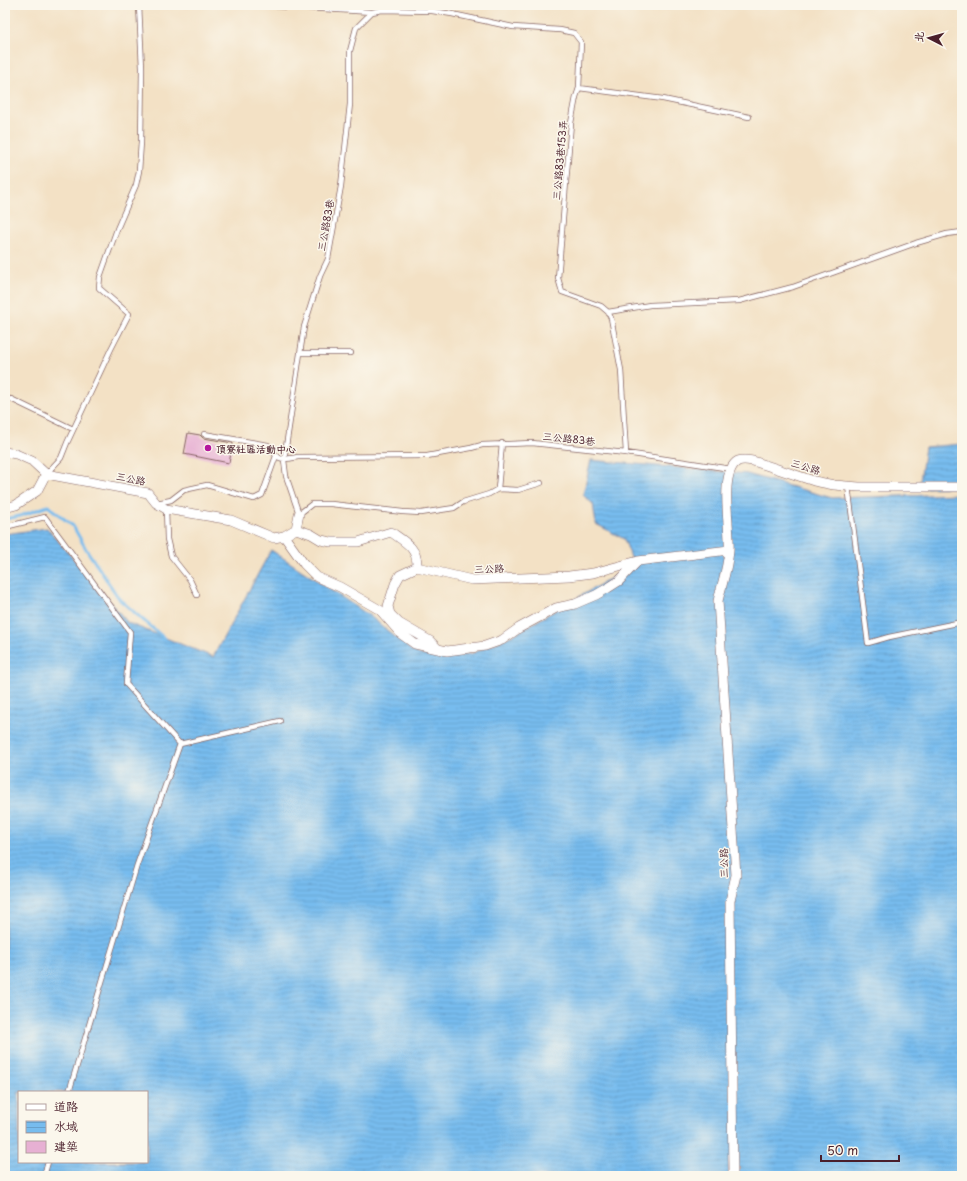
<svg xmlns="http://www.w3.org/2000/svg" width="967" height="1181" viewBox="0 0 967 1181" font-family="'Playpen Sans','LXGW WenKai TC',sans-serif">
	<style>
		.water { fill: url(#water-rules); stroke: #606e8c; fill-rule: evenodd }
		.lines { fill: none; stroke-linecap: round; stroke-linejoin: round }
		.stream { stroke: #77bcee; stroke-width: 3 }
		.building { fill: #e7b0d3 }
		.lane-casing { stroke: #856361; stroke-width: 6 }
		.street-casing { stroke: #856361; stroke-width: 10 }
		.lane { stroke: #fff; stroke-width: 4.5 }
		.street { stroke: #fff; stroke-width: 9 }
		.poi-dot { fill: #b5179e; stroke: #fbf7ec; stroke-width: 1.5 }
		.labels { text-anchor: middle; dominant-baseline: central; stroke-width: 3; stroke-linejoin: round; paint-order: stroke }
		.street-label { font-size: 10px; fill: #4a1f2b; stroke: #fbf7ec }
		.poi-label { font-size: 10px; font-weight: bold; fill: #4a1f2b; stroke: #fbf7ec; text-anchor: start }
	</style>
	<defs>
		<pattern id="water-rules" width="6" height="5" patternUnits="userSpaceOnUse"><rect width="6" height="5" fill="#77bcee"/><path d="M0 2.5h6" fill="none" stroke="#68a1cc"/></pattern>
	</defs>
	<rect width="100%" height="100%" fill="#fbf7ec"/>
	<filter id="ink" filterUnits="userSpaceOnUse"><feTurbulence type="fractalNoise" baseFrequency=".025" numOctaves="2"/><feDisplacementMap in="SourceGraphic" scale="8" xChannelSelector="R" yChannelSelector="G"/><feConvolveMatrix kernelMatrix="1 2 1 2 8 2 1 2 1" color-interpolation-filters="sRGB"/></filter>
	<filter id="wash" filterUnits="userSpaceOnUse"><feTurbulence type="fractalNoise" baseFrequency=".012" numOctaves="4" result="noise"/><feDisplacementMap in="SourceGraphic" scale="16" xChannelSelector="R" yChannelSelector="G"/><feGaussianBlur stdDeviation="0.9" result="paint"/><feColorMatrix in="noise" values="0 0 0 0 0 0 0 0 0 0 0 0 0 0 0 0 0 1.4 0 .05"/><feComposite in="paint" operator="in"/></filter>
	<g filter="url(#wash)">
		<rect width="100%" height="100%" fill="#f3e1c5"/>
		<path class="water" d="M 962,444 L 962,487 L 919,488 L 925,447 Z
			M 591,460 L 747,474 L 832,498 L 962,494 L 962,1176 L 5,1176 L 5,534 L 47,528 L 128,623 L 213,657 L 271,550 L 370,616 L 412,651 L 421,655 L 471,654 L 513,635 L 634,565 L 624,539 L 596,524 L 593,504 L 583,495 ZM 19,1092 L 147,1092 L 147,1162 L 19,1162 Z"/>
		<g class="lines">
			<path class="stream" d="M 5,519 L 20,516 L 48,506 L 73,526 L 86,549 L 120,600 L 165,639"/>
		</g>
		<g id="blocks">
			<path class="building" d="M 188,433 L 200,435 L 203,438 L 233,443 L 229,463 L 184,454 Z"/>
		</g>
	</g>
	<g filter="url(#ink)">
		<use href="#blocks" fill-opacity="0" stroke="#856361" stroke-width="1"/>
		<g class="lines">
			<g class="lane-casing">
				<path id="lane" d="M 258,5 L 372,12
					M 385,5 L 382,10 L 372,12 L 356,28 L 350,51 L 350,104 L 341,186 L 328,259 L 320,276 L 304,327 L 284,460 L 286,476 L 299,514 L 312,504 L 331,504 L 403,512 L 421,513 L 454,508 L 463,502 L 489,494 L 498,489 L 518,490 L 541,483
					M 382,10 L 432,11 L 452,14 L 513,27 L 560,30 L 574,33 L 581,42 L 579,88 L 576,97 L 571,123 L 558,278 L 562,292 L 601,306 L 608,312 L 611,318 L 621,370 L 626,453
					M 579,88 L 663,99 L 749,117
					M 608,312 L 650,305 L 739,301 L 793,287 L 916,243 L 947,234 L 962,232
					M 300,353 L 351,353
					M 11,399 L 73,429
					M 204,434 L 268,445 C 279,460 279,461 298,457 L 427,456 L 471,448 L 482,445 L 532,443 L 626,453 L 731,469
					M 46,474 L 61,458 L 67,443 L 111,349 L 129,314 L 99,288 L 100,277 L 117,229 L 136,185 L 139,171 L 141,142 L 142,68 L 139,5
					M 848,486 L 868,643 L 889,637 L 962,622
					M 498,489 L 502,443
					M 157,503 L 171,500 L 184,490 L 207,485 L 254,499 L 262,495 L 276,456
					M 166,509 L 167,539 L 171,556 L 190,580 L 197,595
					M 5,527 L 45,517 L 130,632 L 126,684 L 180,744 L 280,721
					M 69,1092 L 137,865 L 180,744
					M 44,1176 L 48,1162"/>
			</g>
			<g class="street-casing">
				<path id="street" d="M 5,452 L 16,454 L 32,461 L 46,474 L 148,493 L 156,503 L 166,509 L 231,520 L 274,538 L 284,536 L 296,529 L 299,514
					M 5,508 L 16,505 L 37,491 L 46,474
					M 296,529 L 311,534 L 321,540 L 331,542 L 358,542 L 391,532 C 405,542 418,548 417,567
					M 284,536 L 304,564 L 317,577 L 340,587 L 380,610 L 401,634 L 415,644 L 447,651 L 485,646 L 502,640 L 519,628 L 556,608 L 575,604 L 596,595 L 608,588 L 619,581 L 638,561
					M 447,651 L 438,649 L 430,641 L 399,623 L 390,614 L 388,606 L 395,584 L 400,575 L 417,567 L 472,580 L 569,576 L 593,573 L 638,561 L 729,550
					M 733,1176 L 730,901 L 736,875 L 718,601 C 722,584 728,567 729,550 C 731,530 718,472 738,461 C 743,459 747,460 753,461 L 814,481 L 834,485 L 859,487 L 962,487"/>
			</g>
			<use href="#lane" class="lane"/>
			<use href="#street" class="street"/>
		</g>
	</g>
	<circle class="poi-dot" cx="208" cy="448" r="4"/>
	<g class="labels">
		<g class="street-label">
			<text transform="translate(559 160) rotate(-85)">三公路83巷153弄</text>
			<text transform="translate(325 225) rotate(-80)">三公路83巷</text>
			<text transform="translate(569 438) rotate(6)">三公路83巷</text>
			<text transform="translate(806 466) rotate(17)">三公路</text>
			<text transform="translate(131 478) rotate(11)">三公路</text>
			<text transform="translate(489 568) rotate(-2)">三公路</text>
			<text transform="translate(723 863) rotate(-91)">三公路</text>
		</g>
		<g class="poi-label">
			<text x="216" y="448">頂寮社區活動中心</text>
		</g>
	</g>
	<rect width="967" height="1181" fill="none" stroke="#fbf7ec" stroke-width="20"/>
	<rect x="18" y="1091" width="130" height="72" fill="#fbf7ec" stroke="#b4a19f"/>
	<rect x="26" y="1104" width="20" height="6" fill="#ffffff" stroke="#b4a19f"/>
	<text x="54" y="1111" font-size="12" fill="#4a1f2b">道路</text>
	<rect x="26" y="1121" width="20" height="12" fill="url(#water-rules)" stroke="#b4a19f"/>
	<text x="54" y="1131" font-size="12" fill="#4a1f2b">水域</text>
	<rect x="26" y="1141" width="20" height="12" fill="#e7b0d3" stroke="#b4a19f"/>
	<text x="54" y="1151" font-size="12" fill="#4a1f2b">建築</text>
	<g transform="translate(929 38) rotate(276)" stroke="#fbf7ec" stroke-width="3" paint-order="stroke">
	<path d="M0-3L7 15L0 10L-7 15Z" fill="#4a1f2b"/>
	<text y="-6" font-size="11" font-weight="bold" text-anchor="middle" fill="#4a1f2b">北</text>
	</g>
	<path d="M821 1155v6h78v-6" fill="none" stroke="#4a1f2b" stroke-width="2"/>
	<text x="827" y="1155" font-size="12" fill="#4a1f2b" stroke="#fbf7ec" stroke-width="3" paint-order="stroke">50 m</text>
</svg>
